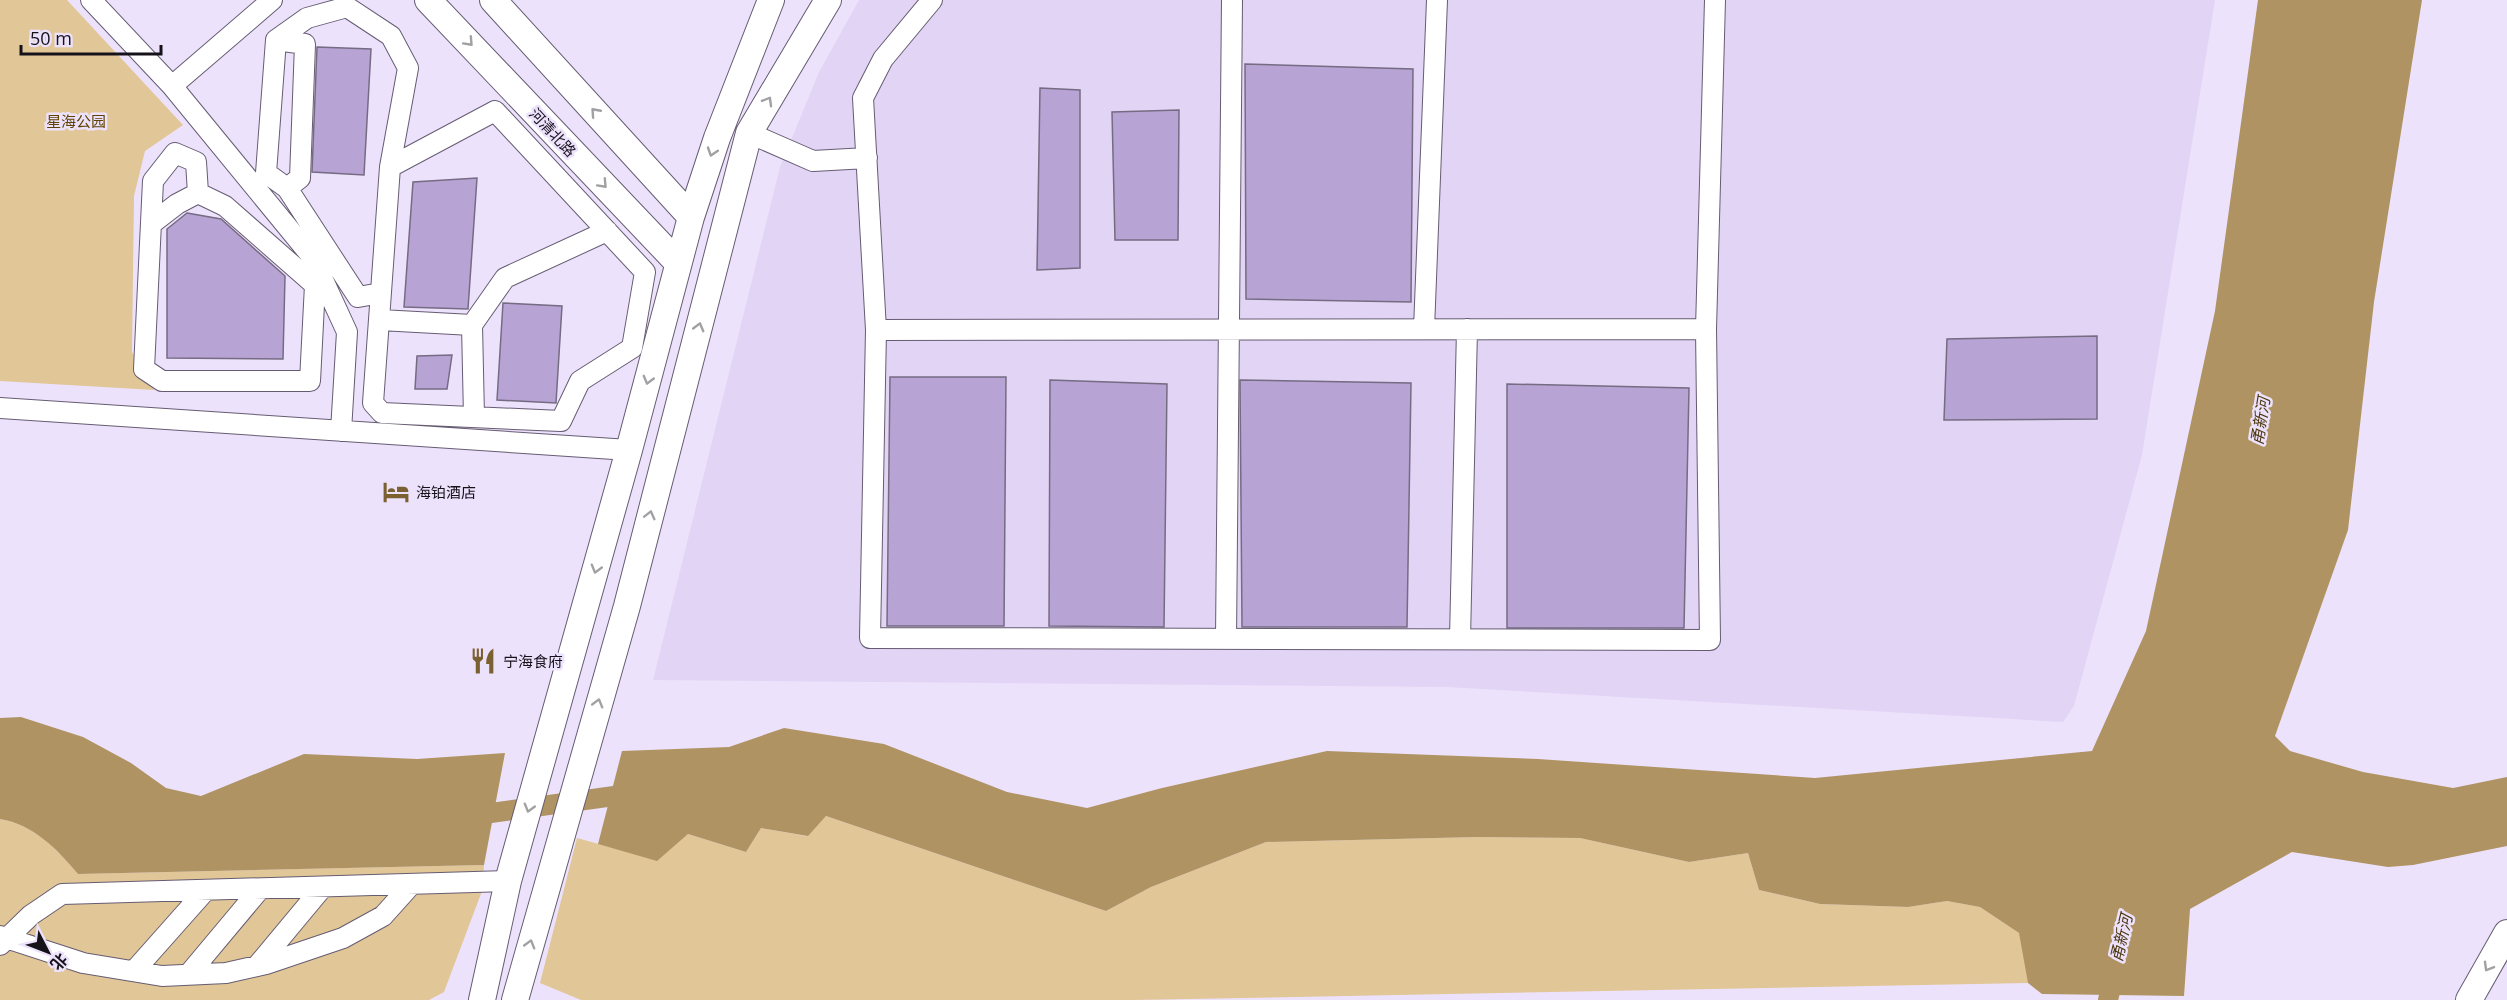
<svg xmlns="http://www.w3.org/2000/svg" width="2507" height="1000" viewBox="0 0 2507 1000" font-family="'Open Sans','Noto Sans SC',sans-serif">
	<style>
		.built { fill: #e2d4f5 }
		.green { fill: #e1c698 }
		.water { fill: #af9362 }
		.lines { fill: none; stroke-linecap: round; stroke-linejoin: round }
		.canal { stroke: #af9362; stroke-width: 20 }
		.building { fill: #b8a3d5; stroke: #756b82; stroke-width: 1.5 }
		.minor-casing { stroke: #665c72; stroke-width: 22 }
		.major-casing { stroke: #665c72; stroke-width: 28 }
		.minor { stroke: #fff; stroke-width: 20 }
		.major { stroke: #fff; stroke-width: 26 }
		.oneway { stroke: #a1a0a3 }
		.labels { text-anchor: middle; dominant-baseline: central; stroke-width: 5; stroke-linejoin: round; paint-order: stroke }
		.park-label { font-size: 15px; fill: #5f4201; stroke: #ede2fc }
		.street-label { font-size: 15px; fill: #15121a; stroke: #ede2fc }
		.poi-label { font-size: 15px; fill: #15121a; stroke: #ede2fc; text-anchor: start }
		.water-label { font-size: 16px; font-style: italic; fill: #4c370f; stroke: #ede2fc }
	</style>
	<rect width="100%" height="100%" fill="#ede2fc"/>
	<path class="built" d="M 859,0 L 2215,0 L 2142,455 L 2074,706 L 2063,722 L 1446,687 L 653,680 L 780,167 L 819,72 Z"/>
	<path class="green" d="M 0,0 L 67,0 L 183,125 L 145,151 L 134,196 L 132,352 L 154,390 L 0,381 Z
		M 826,816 L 1106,911 L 1151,887 L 1266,842 L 1477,837 L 1580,838 L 1689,862 L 1748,853 L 1759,890 L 1820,904 L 1908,907 L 1947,901 L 1980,907 L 2019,933 L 2027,955 L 2028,983 L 1134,1000 L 581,1000 L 540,983 L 577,838 L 657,860 L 688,834 L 746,852 L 761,828 L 807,836 Z
		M 0,819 C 33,824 58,850 78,874 L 484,865 L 482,891 L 444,992 L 429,1000 L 0,1000 Z"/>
	<path class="water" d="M 2258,0 L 2422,0 L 2374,302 L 2348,530 L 2275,736 L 2290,751 L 2363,772 L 2453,788 L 2507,777 L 2507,846 L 2413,865 L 2388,867 L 2292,852 L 2190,909 L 2184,996 L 2042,994 L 2028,983 L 2019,933 L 1980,907 L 1947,901 L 1908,907 L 1820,904 L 1759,890 L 1748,853 L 1689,862 L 1580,838 L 1477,837 L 1266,842 L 1151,887 L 1106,911 L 826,816 L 808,836 L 761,828 L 746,852 L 688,834 L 657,861 L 598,844 L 622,751 L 729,747 L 784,728 L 884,744 L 1007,792 L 1087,808 L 1162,788 L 1327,751 L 1538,759 L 1815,778 L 2092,751 L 2146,631 L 2215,311 Z
		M 21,717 L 83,737 L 131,763 L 166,788 L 201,796 L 304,754 L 417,759 L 505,753 L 484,865 L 78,874 C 58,850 33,824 0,819 L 0,718 Z"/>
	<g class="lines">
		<path class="canal" d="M 469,816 L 636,793
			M 2108,1000 L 2115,970"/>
	</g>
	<path class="building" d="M 317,47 L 371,49 L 364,175 L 312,172 Z
		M 1245,64 L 1413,69 L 1411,302 L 1246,299 Z
		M 1040,88 L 1080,90 L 1080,268 L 1037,270 Z
		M 1179,110 L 1178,240 L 1115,240 L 1112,112 Z
		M 477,178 L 468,309 L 404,307 L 413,182 Z
		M 187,213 L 221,219 L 285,276 L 283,359 L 167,358 L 167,229 Z
		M 503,303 L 562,306 L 556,403 L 497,400 Z
		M 2097,336 L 2097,419 L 1944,420 L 1947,339 Z
		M 452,355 L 447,389 L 415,389 L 417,356 Z
		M 890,377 L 1006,377 L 1004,626 L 887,626 Z
		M 1050,380 L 1167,384 L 1164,627 L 1049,626 Z
		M 1240,380 L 1411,383 L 1407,627 L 1242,627 Z
		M 1507,384 L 1689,388 L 1684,628 L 1507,628 Z"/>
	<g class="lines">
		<g class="minor-casing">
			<path id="minor" d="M 91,0 L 172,86 L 313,258 L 347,332 L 341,431
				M 932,0 L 883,59 L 863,98 L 876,330 L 870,638 L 1710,640 L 1706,329 L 1715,0
				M 276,40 L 305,44 L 300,178 L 287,188
				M 172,86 L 272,0
				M 749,133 L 813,161 L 867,158
				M 175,153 L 196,162 L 198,193 L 225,206 L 315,285 L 310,381 L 162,381 L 144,369 L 153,181 Z
				M 151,224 L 177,204 L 198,193
				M 381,293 L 358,297 L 287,188 L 266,173 L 276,40 L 307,18 L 347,7 L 391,36 L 408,68 L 390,167 L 373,403 L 382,413 L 561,421 L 580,381 L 632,348 L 645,272 L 495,111 L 390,167
				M 380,320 L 472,325 L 474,417
				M 472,325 L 505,278 L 607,231
				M 1424,329 L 1437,0
				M 876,330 L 1706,329
				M 0,408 L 629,450
				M 1226,639 L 1232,0
				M 1460,639 L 1467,329
				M 0,936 L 83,963 L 162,976 L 226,973 L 266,964 L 343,938 L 383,916 L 410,886
				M 0,945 L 31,915 L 62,894 L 508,881
				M 257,966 L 322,888
				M 134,971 L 205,891
				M 188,975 L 260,889"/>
		</g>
		<g class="major-casing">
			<path id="major" d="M 428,0 L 678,263
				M 493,0 L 691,217
				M 482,1000 L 508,881 L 629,450 L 691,217 L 717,138 L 771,0
				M 515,1000 L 627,606 L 749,133 L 828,0
				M 2469,1000 L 2507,933"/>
		</g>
		<use href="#minor" class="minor"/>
		<use href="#major" class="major"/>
	</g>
	<defs><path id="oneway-chevron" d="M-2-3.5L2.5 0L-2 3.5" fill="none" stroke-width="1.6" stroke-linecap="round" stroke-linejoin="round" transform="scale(1.5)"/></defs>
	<g class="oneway">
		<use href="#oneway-chevron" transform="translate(469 42) rotate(47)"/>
		<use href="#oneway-chevron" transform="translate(768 101) rotate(-60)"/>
		<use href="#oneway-chevron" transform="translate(595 112) rotate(-132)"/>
		<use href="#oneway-chevron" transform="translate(712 152) rotate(108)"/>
		<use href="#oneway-chevron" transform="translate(603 184) rotate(47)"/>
		<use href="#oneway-chevron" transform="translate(699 327) rotate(-75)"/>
		<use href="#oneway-chevron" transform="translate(648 380) rotate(105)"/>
		<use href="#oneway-chevron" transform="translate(650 515) rotate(-76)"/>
		<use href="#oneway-chevron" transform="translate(596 569) rotate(106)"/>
		<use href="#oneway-chevron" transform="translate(598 703) rotate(-74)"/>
		<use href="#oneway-chevron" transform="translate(529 808) rotate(106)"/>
		<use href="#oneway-chevron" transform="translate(530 944) rotate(-74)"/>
		<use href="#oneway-chevron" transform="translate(2488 967) rotate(120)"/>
	</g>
	<defs>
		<g id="hotel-bare" transform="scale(2.07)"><path d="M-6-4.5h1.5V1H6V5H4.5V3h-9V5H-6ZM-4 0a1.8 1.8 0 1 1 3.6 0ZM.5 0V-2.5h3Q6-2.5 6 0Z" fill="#7b6132" stroke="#ede2fc" stroke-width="2.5" paint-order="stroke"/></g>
		<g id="restaurant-bare" transform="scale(2.07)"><path d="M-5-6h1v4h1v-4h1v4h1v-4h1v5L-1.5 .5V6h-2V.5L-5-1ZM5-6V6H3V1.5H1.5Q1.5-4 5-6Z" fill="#7b6132" stroke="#ede2fc" stroke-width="2.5" paint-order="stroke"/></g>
	</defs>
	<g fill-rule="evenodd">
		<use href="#hotel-bare" x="396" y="492"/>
		<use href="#restaurant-bare" x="483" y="661"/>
	</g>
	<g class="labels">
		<g class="park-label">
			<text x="76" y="121">星海公园</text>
		</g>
		<g class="street-label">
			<text transform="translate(553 132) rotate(47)">河清北路</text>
		</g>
		<g class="poi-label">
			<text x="416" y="492">海铂酒店</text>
			<text x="503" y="661">宁海食府</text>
		</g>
		<g class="water-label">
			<text transform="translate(2260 421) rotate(-81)">甬新河</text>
			<text transform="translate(2121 938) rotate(-77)">甬新河</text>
		</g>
	</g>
	<g transform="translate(48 952) rotate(132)" stroke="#ede2fc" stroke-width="4.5" paint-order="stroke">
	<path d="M0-4.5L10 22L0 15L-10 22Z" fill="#15121a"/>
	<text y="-9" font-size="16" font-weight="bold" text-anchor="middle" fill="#15121a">北</text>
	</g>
	<path d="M21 45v9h140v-9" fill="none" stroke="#15121a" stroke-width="3"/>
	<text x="30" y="45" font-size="18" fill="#15121a" stroke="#ede2fc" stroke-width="4.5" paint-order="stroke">50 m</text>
</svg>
